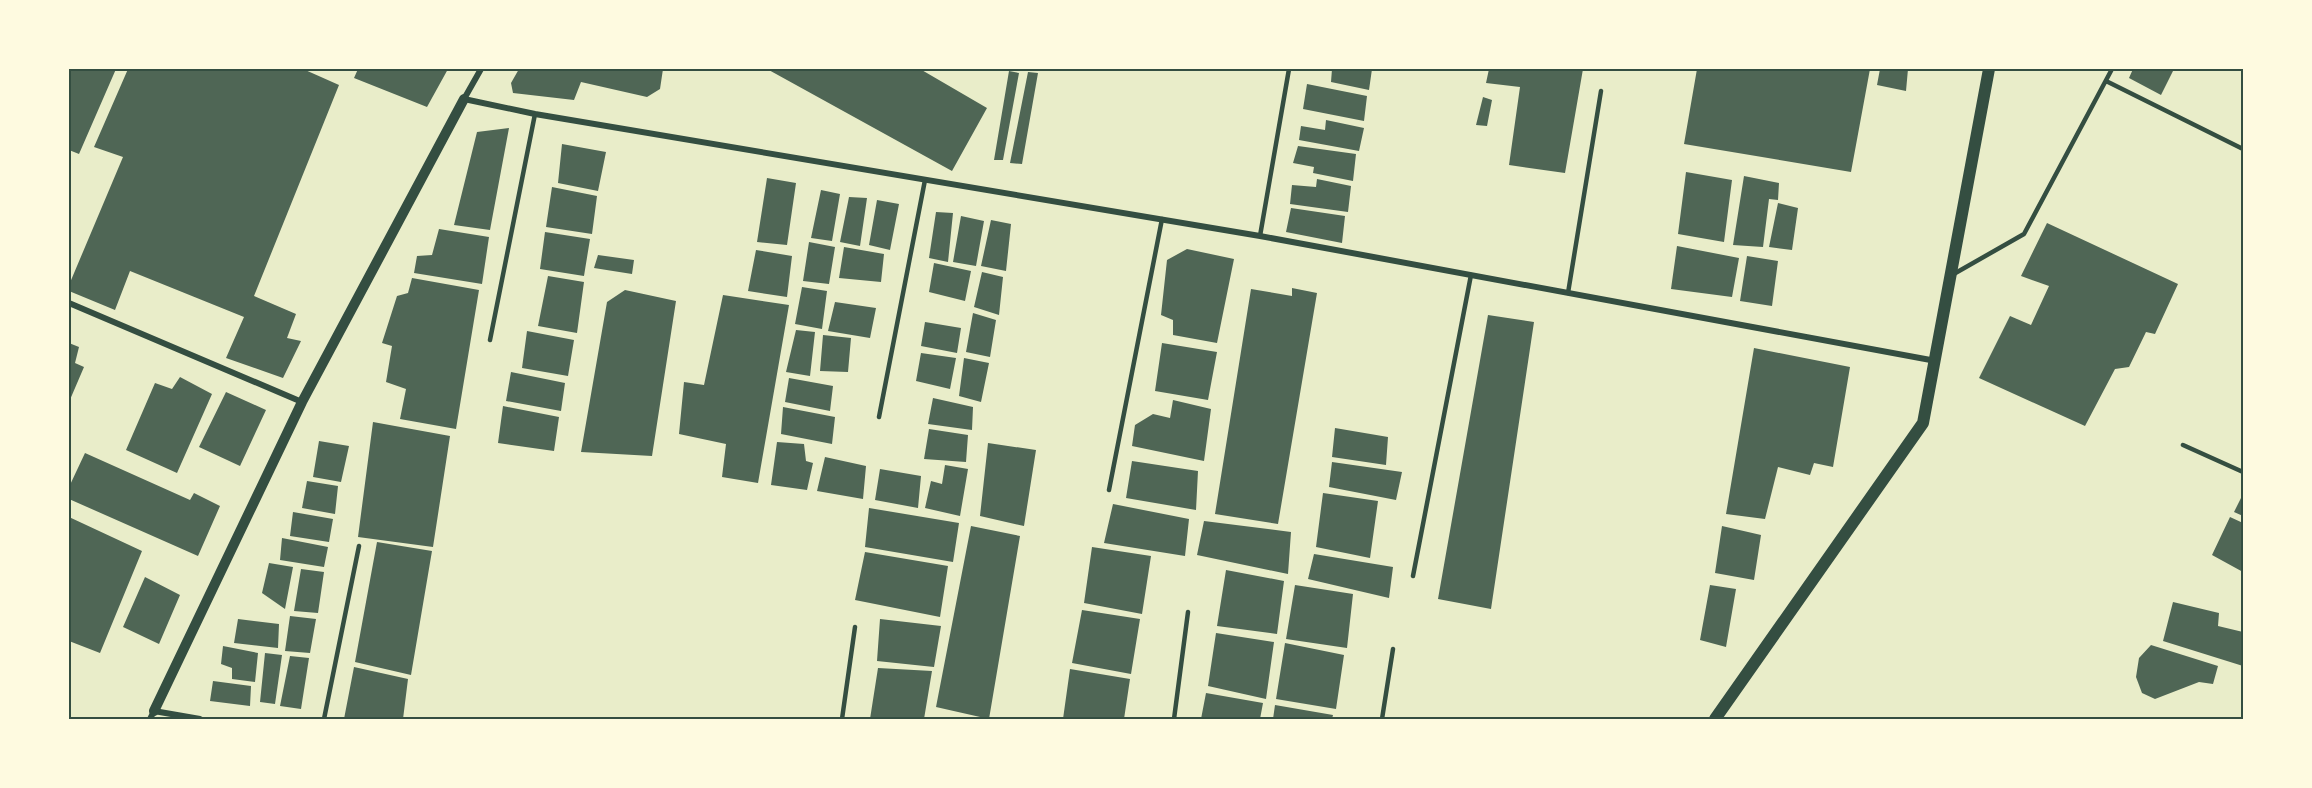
<svg xmlns="http://www.w3.org/2000/svg" width="2312" height="788" viewBox="0 0 2312 788" font-family="Spectral,serif">
	<style>
		.building { fill: #4f6655 }
		.lines { fill: none; stroke-linecap: round; stroke-linejoin: round }
		.service { stroke: #344e41; stroke-width: 4.5 }
		.minor { stroke: #344e41; stroke-width: 6 }
		.tertiary { stroke: #344e41; stroke-width: 10 }
		.secondary { stroke: #344e41; stroke-width: 12 }
		.neatline { fill: none; stroke: #344e41; stroke-width: 2 }
	</style>
	<rect width="100%" height="100%" fill="#e9edc9"/>
	<path class="building" d="M 69,69 L 116,69 L 79,154 L 69,150 Z
		M 128,69 L 303,69 L 339,85 L 254,296 L 296,314 L 287,338 L 301,341 L 283,378 L 226,358 L 244,317 L 130,271 L 115,310 L 69,291 L 69,285 L 123,157 L 94,147 Z
		M 358,69 L 448,69 L 427,107 L 354,78 Z
		M 519,69 L 663,69 L 660,89 L 647,97 L 581,82 L 574,100 L 513,93 L 511,83 Z
		M 767,69 L 920,69 L 987,108 L 952,171 Z
		M 1332,69 L 1372,69 L 1369,90 L 1331,82 Z
		M 1489,69 L 1583,69 L 1565,173 L 1509,165 L 1520,87 L 1486,83 Z
		M 1697,69 L 1870,69 L 1851,172 L 1684,144 Z
		M 1880,69 L 1908,69 L 1906,91 L 1877,85 Z
		M 2133,69 L 2174,69 L 2161,95 L 2129,78 Z
		M 1009,71 L 1019,73 L 1003,160 L 994,160 Z
		M 1028,72 L 1038,73 L 1022,164 L 1010,163 Z
		M 1307,84 L 1367,96 L 1364,121 L 1303,109 Z
		M 1483,97 L 1492,100 L 1487,126 L 1476,125 Z
		M 1326,120 L 1364,128 L 1359,151 L 1299,140 L 1301,126 L 1325,130 Z
		M 509,128 L 490,230 L 454,225 L 477,132 Z
		M 562,144 L 606,152 L 598,191 L 558,183 Z
		M 1298,146 L 1356,154 L 1353,181 L 1313,173 L 1314,167 L 1293,163 Z
		M 1686,172 L 1732,180 L 1724,242 L 1678,234 Z
		M 1744,176 L 1779,183 L 1778,200 L 1769,199 L 1763,247 L 1733,245 Z
		M 767,178 L 796,183 L 787,245 L 757,242 Z
		M 1317,179 L 1351,186 L 1348,212 L 1290,204 L 1292,185 L 1316,187 Z
		M 552,187 L 597,196 L 592,234 L 546,227 Z
		M 821,190 L 840,194 L 832,241 L 811,238 Z
		M 849,197 L 867,198 L 860,246 L 840,242 Z
		M 877,200 L 899,204 L 890,250 L 869,245 Z
		M 1778,203 L 1798,208 L 1792,250 L 1769,247 Z
		M 1291,208 L 1345,216 L 1342,243 L 1286,232 Z
		M 936,212 L 953,213 L 948,262 L 929,258 Z
		M 961,216 L 984,221 L 976,266 L 953,262 Z
		M 991,220 L 1011,224 L 1006,271 L 981,266 Z
		M 2047,223 L 2178,284 L 2155,334 L 2146,332 L 2129,367 L 2115,369 L 2085,426 L 1979,378 L 2010,316 L 2031,325 L 2049,286 L 2021,276 Z
		M 439,229 L 489,237 L 482,284 L 414,273 L 417,256 L 432,255 Z
		M 545,232 L 590,239 L 584,276 L 540,269 Z
		M 809,242 L 835,247 L 829,284 L 803,281 Z
		M 1677,246 L 1739,258 L 1732,297 L 1671,289 Z
		M 844,247 L 884,254 L 881,282 L 839,278 Z
		M 1187,249 L 1234,259 L 1217,343 L 1173,335 L 1173,320 L 1161,315 L 1167,260 Z
		M 756,250 L 792,256 L 787,297 L 748,291 Z
		M 598,255 L 634,260 L 632,274 L 594,268 Z
		M 1747,256 L 1778,261 L 1772,306 L 1740,301 Z
		M 934,263 L 971,271 L 965,301 L 929,292 Z
		M 982,272 L 1003,277 L 999,315 L 974,307 Z
		M 548,276 L 584,282 L 577,333 L 538,326 Z
		M 412,278 L 479,290 L 456,429 L 400,419 L 406,389 L 386,382 L 392,346 L 382,343 L 397,296 L 408,293 Z
		M 802,287 L 827,291 L 822,329 L 795,324 Z
		M 1292,288 L 1317,293 L 1278,524 L 1215,514 L 1251,289 L 1292,296 Z
		M 625,290 L 676,301 L 652,456 L 581,452 L 607,302 Z
		M 723,295 L 789,305 L 758,483 L 722,477 L 726,444 L 679,434 L 684,382 L 704,385 Z
		M 835,302 L 876,308 L 870,338 L 828,331 Z
		M 973,313 L 996,320 L 990,357 L 966,352 Z
		M 1488,315 L 1534,322 L 1491,609 L 1438,599 Z
		M 925,322 L 961,328 L 957,353 L 921,346 Z
		M 796,330 L 815,332 L 810,376 L 786,372 Z
		M 527,331 L 574,340 L 568,376 L 522,368 Z
		M 823,335 L 851,338 L 848,372 L 820,371 Z
		M 69,343 L 79,347 L 75,363 L 84,367 L 69,402 Z
		M 1162,343 L 1217,352 L 1208,400 L 1155,391 Z
		M 1754,348 L 1850,367 L 1833,467 L 1814,463 L 1810,475 L 1778,467 L 1765,519 L 1726,514 Z
		M 921,353 L 956,358 L 950,389 L 916,381 Z
		M 964,358 L 989,363 L 981,402 L 959,396 Z
		M 511,372 L 565,383 L 561,411 L 506,401 Z
		M 180,377 L 212,394 L 177,473 L 126,450 L 155,383 L 172,389 Z
		M 789,378 L 833,386 L 830,411 L 785,402 Z
		M 226,392 L 266,410 L 240,466 L 199,447 Z
		M 933,398 L 973,407 L 972,430 L 928,424 Z
		M 1173,400 L 1211,409 L 1204,461 L 1132,446 L 1135,425 L 1153,414 L 1170,418 Z
		M 503,406 L 559,417 L 554,451 L 498,443 Z
		M 783,407 L 835,417 L 832,444 L 781,434 Z
		M 373,422 L 450,436 L 433,547 L 358,537 Z
		M 1335,428 L 1388,437 L 1386,465 L 1332,457 Z
		M 929,429 L 968,435 L 966,462 L 924,459 Z
		M 319,441 L 349,446 L 341,482 L 313,477 Z
		M 777,442 L 804,444 L 806,461 L 813,463 L 807,490 L 771,485 Z
		M 988,443 L 1036,450 L 1024,526 L 980,516 Z
		M 85,453 L 190,500 L 194,493 L 220,506 L 198,556 L 69,499 L 69,487 Z
		M 825,457 L 866,466 L 863,499 L 817,491 Z
		M 1132,461 L 1198,471 L 1196,510 L 1126,498 Z
		M 1332,462 L 1402,472 L 1396,500 L 1329,487 Z
		M 945,465 L 968,469 L 960,516 L 925,508 L 931,481 L 942,484 Z
		M 880,469 L 921,476 L 918,508 L 875,500 Z
		M 307,481 L 338,486 L 335,514 L 302,508 Z
		M 1323,493 L 1378,501 L 1370,558 L 1316,547 Z
		M 2243,494 L 2243,516 L 2234,512 Z
		M 1113,504 L 1189,519 L 1185,556 L 1104,543 Z
		M 869,508 L 959,523 L 953,562 L 865,547 Z
		M 293,512 L 333,519 L 329,542 L 290,536 Z
		M 69,517 L 142,551 L 100,653 L 69,641 Z
		M 2230,517 L 2243,523 L 2243,572 L 2212,555 Z
		M 1204,521 L 1291,532 L 1288,574 L 1197,555 Z
		M 971,526 L 1020,536 L 989,719 L 936,707 Z
		M 1722,526 L 1761,535 L 1754,580 L 1715,573 Z
		M 282,538 L 328,547 L 324,567 L 280,560 Z
		M 377,542 L 432,551 L 411,675 L 355,662 Z
		M 1092,547 L 1151,556 L 1142,614 L 1084,603 Z
		M 865,552 L 948,566 L 940,617 L 855,600 Z
		M 1314,554 L 1393,567 L 1389,598 L 1308,579 Z
		M 269,563 L 293,567 L 285,609 L 262,593 Z
		M 301,569 L 324,572 L 318,613 L 294,611 Z
		M 1226,570 L 1284,581 L 1277,634 L 1217,626 Z
		M 145,577 L 180,595 L 159,644 L 123,627 Z
		M 1295,585 L 1353,594 L 1347,648 L 1286,639 Z
		M 1710,585 L 1736,589 L 1726,647 L 1700,640 Z
		M 2173,602 L 2219,613 L 2218,626 L 2243,632 L 2243,666 L 2163,641 Z
		M 1082,610 L 1140,619 L 1131,674 L 1072,663 Z
		M 290,616 L 316,619 L 310,653 L 285,651 Z
		M 238,619 L 279,624 L 278,648 L 234,643 Z
		M 880,619 L 941,626 L 934,667 L 877,661 Z
		M 1216,633 L 1274,642 L 1266,699 L 1208,686 Z
		M 1285,643 L 1344,655 L 1336,709 L 1276,699 Z
		M 2151,645 L 2218,666 L 2213,684 L 2199,682 L 2155,699 L 2142,693 L 2136,677 L 2139,658 Z
		M 223,646 L 258,653 L 255,682 L 232,679 L 232,668 L 221,664 Z
		M 265,653 L 282,655 L 275,704 L 260,702 Z
		M 290,656 L 309,658 L 301,709 L 280,706 Z
		M 354,667 L 408,679 L 403,719 L 344,719 Z
		M 878,668 L 932,671 L 924,719 L 870,719 Z
		M 1070,669 L 1130,679 L 1124,719 L 1063,719 Z
		M 213,681 L 251,686 L 250,706 L 210,701 Z
		M 1206,693 L 1263,703 L 1260,719 L 1201,719 Z
		M 1275,705 L 1333,715 L 1332,719 L 1273,719 Z"/>
	<g class="lines">
		<path class="service" d="M 2106,81 L 2243,149
			M 1260,236 L 1289,69
			M 1952,275 L 2024,234 L 2112,69
			M 1568,293 L 1601,91
			M 490,340 L 535,114
			M 879,417 L 925,180
			M 2183,445 L 2243,472
			M 1109,490 L 1162,219
			M 1413,576 L 1471,275
			M 324,719 L 359,546
			M 842,719 L 855,627
			M 1174,719 L 1188,612
			M 1382,719 L 1393,649"/>
		<path class="minor" d="M 481,69 L 464,99 L 535,114 L 1260,236 L 1936,361
			M 69,303 L 302,402
			M 150,719 L 154,711 L 200,719"/>
		<path class="tertiary" d="M 154,711 L 302,402 L 464,99"/>
		<path class="secondary" d="M 1715,719 L 1923,423 L 1989,69"/>
	</g>
	<rect width="2312" height="788" fill="none" stroke="#fefae0" stroke-width="141"/>
	<rect x="70" y="70" width="2172" height="648" class="neatline"/>
</svg>
